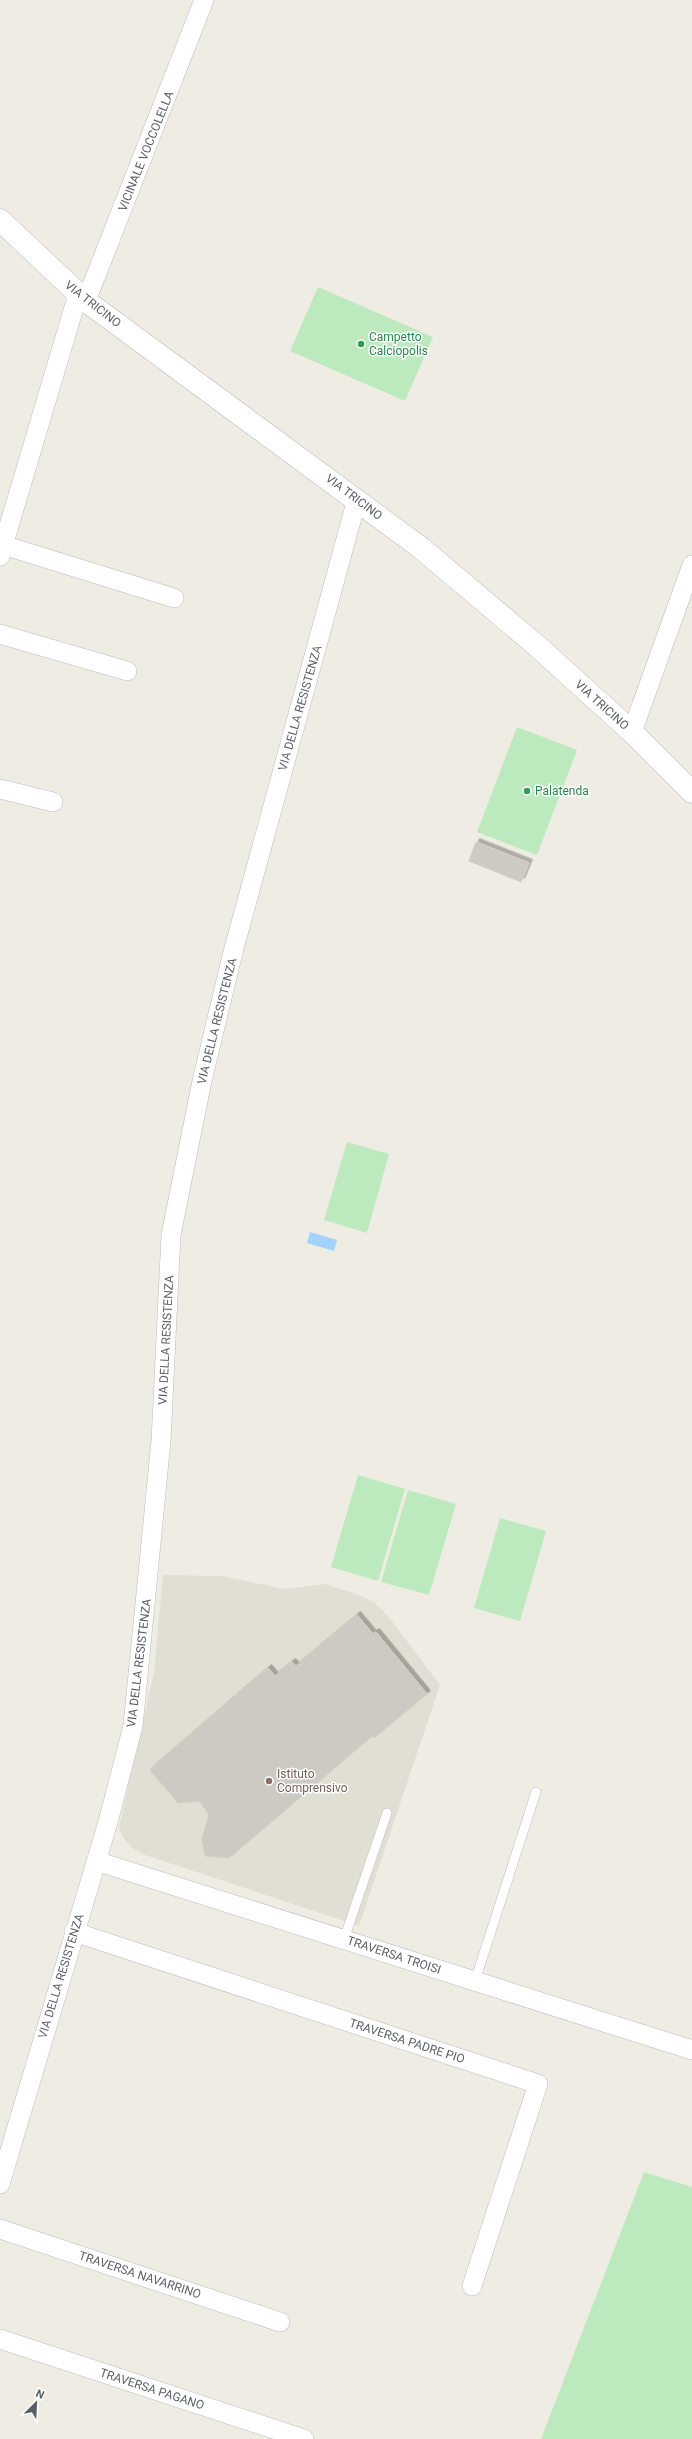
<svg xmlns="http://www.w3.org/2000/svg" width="692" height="2439" viewBox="0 0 692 2439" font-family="Roboto,sans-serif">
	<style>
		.education { fill: #e1dfd3 }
		.green { fill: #bde9bf }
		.water { fill: #a3d2ff }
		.building { fill: #cccac2; stroke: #d4cfc0; filter: url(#shadow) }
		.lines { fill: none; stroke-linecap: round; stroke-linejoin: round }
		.service-casing { stroke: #b8bbc0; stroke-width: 10 }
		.minor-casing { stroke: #b8bbc0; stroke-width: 20 }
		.tertiary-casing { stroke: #b8bbc0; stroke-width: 23 }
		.service { stroke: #fff; stroke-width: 9 }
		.minor { stroke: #fff; stroke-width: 19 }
		.tertiary { stroke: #fff; stroke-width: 22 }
		.leisure-dot { fill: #2e9e5b; stroke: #fff; stroke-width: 1.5 }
		.education-dot { fill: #8d6e63; stroke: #fff; stroke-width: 1.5 }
		.labels { text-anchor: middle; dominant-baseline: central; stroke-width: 3; stroke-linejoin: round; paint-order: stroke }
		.street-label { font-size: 12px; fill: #5b5f65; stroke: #fff }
		.leisure-label { font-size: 12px; fill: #27864d; stroke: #fff; text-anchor: start }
		.education-label { font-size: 12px; fill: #785e54; stroke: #fff; text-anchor: start }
	</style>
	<defs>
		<filter id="shadow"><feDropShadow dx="3.5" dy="-3.5" stdDeviation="0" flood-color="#0004"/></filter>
	</defs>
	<rect width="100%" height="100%" fill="#efede3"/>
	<path class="education" d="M 163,1575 L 221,1576 L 285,1589 L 325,1584 L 362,1596 L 375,1603 L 388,1616 L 440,1685 L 359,1926 L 142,1854 L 131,1847 L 123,1837 L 119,1827 L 154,1672 Z"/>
	<path class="green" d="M 318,287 L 433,337 L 405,401 L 290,351 Z
		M 517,727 L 577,750 L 537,855 L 477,832 Z
		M 347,1142 L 389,1154 L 367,1233 L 324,1220 Z
		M 358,1475 L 405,1489 L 378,1581 L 331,1567 Z
		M 408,1490 L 456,1504 L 429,1595 L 381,1582 Z
		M 500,1518 L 546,1531 L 520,1621 L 474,1608 Z
		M 644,2172 L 692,2187 L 692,2439 L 541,2439 Z"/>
	<path class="water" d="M 310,1232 L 337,1240 L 334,1251 L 307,1243 Z"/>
	<path class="building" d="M 476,842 L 529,863 L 521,882 L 469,861 Z
		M 357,1615 L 373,1634 L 376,1632 L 427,1694 L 374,1738 L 372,1736 L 229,1858 L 205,1856 L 202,1839 L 209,1814 L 199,1801 L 178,1803 L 150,1770 L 268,1668 L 275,1676 L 292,1662 L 296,1666 Z"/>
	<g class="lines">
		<g class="service-casing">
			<path id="service" d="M 344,1939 L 387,1813
				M 475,1981 L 536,1792"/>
		</g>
		<g class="minor-casing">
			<path id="minor" d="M 86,301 L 204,0
				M 3,545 L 174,598
				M 0,556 L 78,294
				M 0,634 L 127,671
				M 632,732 L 692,565
				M 0,789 L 53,802
				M 96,1861 L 692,2050
				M 74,1932 L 538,2084 L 472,2286
				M 0,2184 L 108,1822 L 133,1726 L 161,1441 L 171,1235 L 202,1081 L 233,952 L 357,499
				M 0,2229 L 280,2322
				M 0,2339 L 304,2439"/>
		</g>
		<g class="tertiary-casing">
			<path id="tertiary" d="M 0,220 L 86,301 L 421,548 L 536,645 L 632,732 L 692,792"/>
		</g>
		<use href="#service" class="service"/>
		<use href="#minor" class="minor"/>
		<use href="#tertiary" class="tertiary"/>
	</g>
	<g class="leisure-dot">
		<circle cx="361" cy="344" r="4"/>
		<circle cx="527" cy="791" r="4"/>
	</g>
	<circle class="education-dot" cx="269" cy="1781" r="4"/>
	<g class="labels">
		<g class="street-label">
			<text transform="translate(146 151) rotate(-68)">VICINALE VOCCOLELLA</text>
			<text transform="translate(93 304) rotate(38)">VIA TRICINO</text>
			<text transform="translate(354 497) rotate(37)">VIA TRICINO</text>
			<text transform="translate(602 705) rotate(42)">VIA TRICINO</text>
			<text transform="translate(300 708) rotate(-74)">VIA DELLA RESISTENZA</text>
			<text transform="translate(217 1021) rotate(-76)">VIA DELLA RESISTENZA</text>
			<text transform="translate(166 1340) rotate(-87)">VIA DELLA RESISTENZA</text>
			<text transform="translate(139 1663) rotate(-83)">VIA DELLA RESISTENZA</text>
			<text transform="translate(394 1955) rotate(18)">TRAVERSA TROISI</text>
			<text transform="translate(61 1976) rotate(-73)">VIA DELLA RESISTENZA</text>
			<text transform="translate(407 2041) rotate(18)">TRAVERSA PADRE PIO</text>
			<text transform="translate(140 2275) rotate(18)">TRAVERSA NAVARRINO</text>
			<text transform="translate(152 2389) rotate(18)">TRAVERSA PAGANO</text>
		</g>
		<g class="leisure-label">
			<text x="369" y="337">Campetto<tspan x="369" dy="14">Calciopolis</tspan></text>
			<text x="535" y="791">Palatenda</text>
		</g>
		<g class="education-label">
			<text x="277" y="1774">Istituto<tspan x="277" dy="14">Comprensivo</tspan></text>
		</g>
	</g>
	<g transform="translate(36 2403) rotate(24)" stroke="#ffffff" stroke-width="3" paint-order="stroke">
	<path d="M0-3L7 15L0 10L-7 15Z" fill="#5b5f65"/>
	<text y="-6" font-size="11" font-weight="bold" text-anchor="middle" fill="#5b5f65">N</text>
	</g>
</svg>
